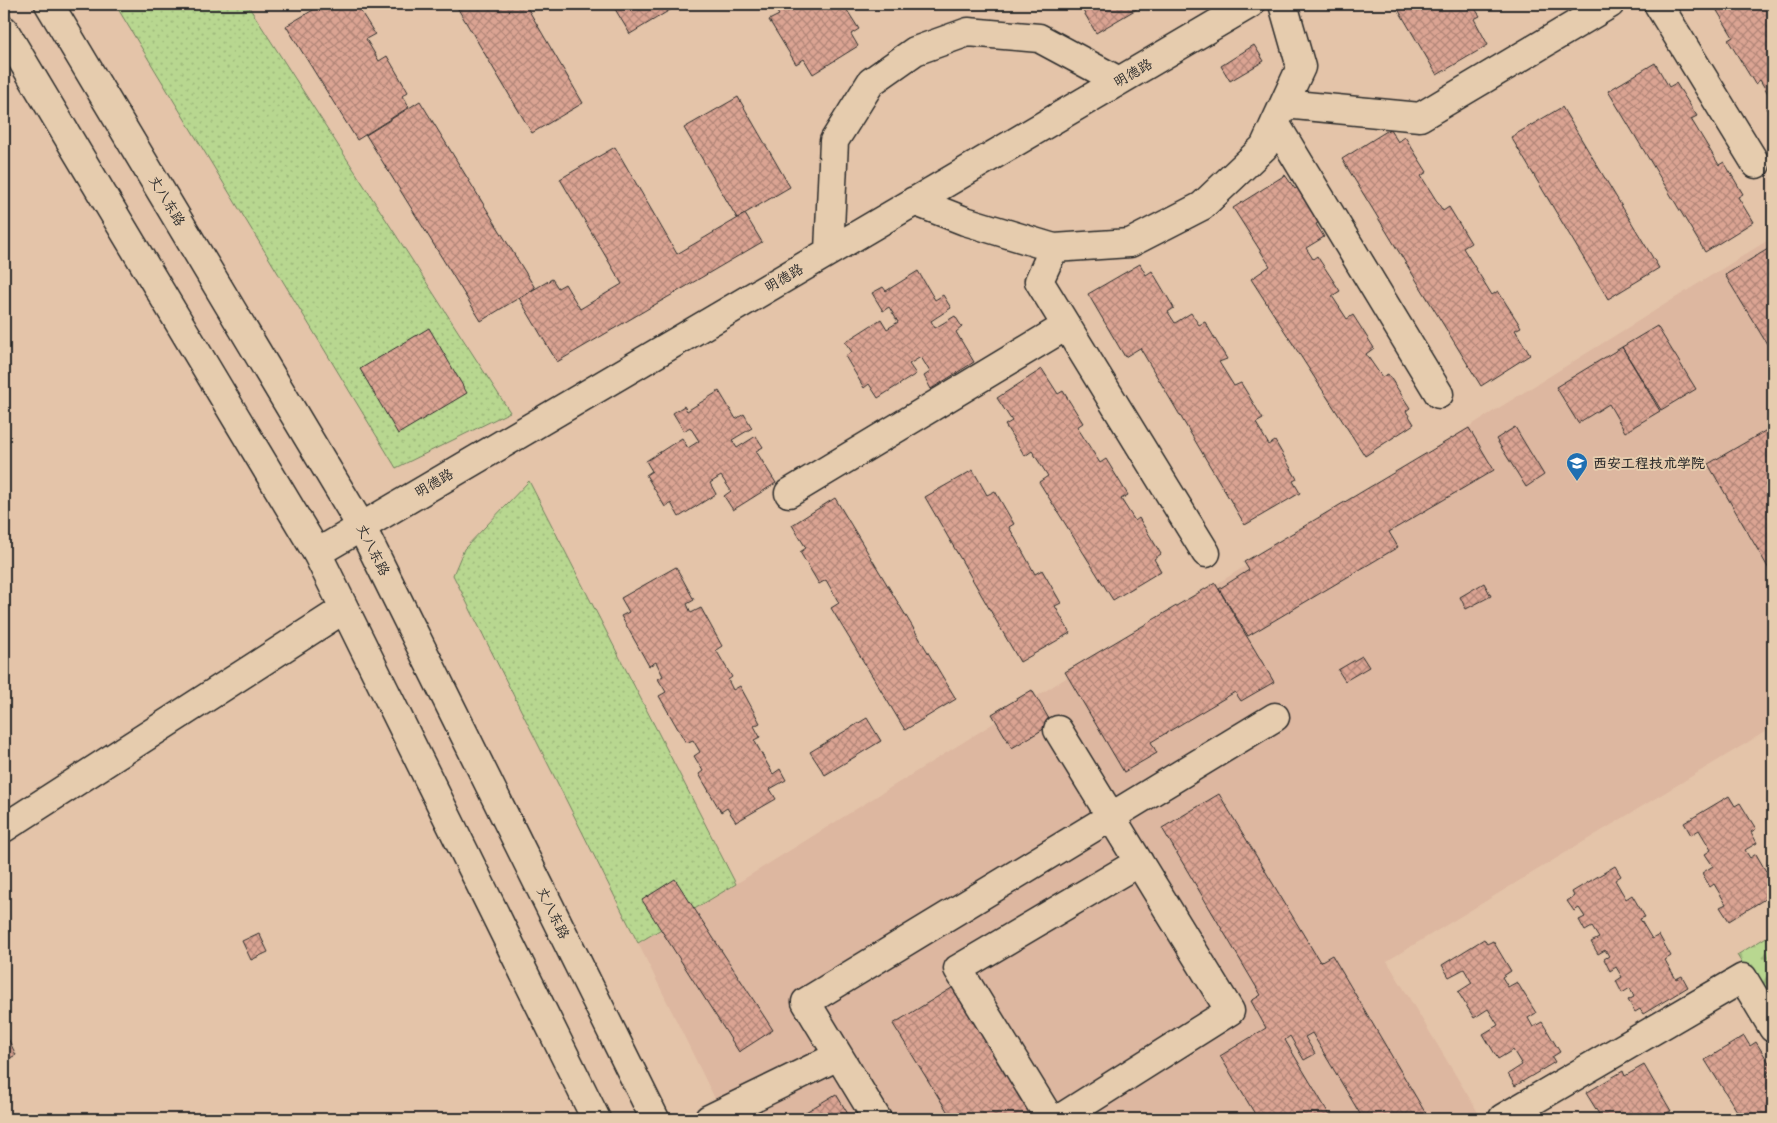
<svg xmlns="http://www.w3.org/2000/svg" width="1777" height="1123" viewBox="0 0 1777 1123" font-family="'Comic Neue','LXGW WenKai TC',sans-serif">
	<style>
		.built { fill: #ddb7a0 }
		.grass { fill: url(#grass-dots); stroke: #72815e }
		.forest { fill: url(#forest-firs); stroke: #72815e }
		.building { fill: url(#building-cross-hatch); stroke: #2b2b2b }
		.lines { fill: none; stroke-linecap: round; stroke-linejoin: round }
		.minor-casing { stroke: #2b2b2b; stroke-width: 31 }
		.major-casing { stroke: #2b2b2b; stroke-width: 31 }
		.minor { stroke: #e6ccae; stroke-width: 28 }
		.major { stroke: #e6ccae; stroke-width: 28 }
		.labels { text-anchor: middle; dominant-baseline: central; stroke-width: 4; stroke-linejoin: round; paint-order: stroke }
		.street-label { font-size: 14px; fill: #2b2b2b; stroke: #e6ccae }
		.poi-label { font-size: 14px; font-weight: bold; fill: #2b2b2b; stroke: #e6ccae; text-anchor: start }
	</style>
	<defs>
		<pattern id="grass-dots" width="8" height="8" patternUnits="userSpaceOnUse" patternTransform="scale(1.25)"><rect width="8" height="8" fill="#b8d790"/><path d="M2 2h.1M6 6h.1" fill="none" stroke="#9eb97c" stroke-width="1.8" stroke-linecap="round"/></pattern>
		<pattern id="forest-firs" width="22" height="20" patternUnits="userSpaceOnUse" patternTransform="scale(1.25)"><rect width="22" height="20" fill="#b8d790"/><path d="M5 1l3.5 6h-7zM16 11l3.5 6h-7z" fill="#9eb97c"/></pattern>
		<pattern id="building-cross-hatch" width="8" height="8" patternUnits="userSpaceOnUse" patternTransform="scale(1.25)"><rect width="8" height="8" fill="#dba493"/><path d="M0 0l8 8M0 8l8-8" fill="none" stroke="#b28678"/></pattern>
	</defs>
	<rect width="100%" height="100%" fill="#e4c4a9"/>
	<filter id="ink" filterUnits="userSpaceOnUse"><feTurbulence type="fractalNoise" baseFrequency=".02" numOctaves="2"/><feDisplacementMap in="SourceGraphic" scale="10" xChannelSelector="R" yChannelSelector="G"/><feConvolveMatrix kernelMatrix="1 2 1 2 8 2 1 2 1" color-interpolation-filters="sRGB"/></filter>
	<g filter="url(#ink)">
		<path class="built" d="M 1773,237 L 1773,727 L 1387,961 L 1482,1119 L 725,1119 L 638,943 L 736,884 Z"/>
		<path class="grass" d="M 115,4 L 247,4 L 510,412 L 396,468 Z
			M 529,481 L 736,884 L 638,943 L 453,575 L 464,549 Z"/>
		<path class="forest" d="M 1773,933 L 1773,1015 L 1737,955 Z"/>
		<path class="building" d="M 323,4 L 356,4 L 375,34 L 366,39 L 379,61 L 387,56 L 408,92 L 402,96 L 409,107 L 357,140 L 286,26 Z
			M 455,4 L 525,4 L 583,103 L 532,133 Z
			M 612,4 L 680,4 L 630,34 Z
			M 772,4 L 843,4 L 859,29 L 851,34 L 858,46 L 813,74 L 804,59 L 796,64 L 769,20 L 779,15 Z
			M 1079,4 L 1145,4 L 1096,33 Z
			M 1395,4 L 1472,4 L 1480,16 L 1474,19 L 1488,45 L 1437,75 Z
			M 1713,4 L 1773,4 L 1773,102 L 1760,80 L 1755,84 L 1728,40 L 1733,37 Z
			M 1254,45 L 1264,61 L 1230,81 L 1221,66 Z
			M 1655,63 L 1669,87 L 1676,83 L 1697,116 L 1691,119 L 1719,165 L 1724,162 L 1743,194 L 1738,197 L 1753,222 L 1705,252 L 1608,91 Z
			M 738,97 L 790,187 L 737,218 L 684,128 Z
			M 420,101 L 535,288 L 481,321 L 366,135 Z
			M 1773,103 L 1773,120 L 1766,108 Z
			M 1562,107 L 1659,268 L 1608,299 L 1511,137 Z
			M 1390,129 L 1398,142 L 1405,137 L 1427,172 L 1421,176 L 1443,211 L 1449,207 L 1471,243 L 1463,248 L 1492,295 L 1498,291 L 1521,327 L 1515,330 L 1530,355 L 1481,386 L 1342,159 Z
			M 615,147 L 677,254 L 745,214 L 762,242 L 557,362 L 519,298 L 552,279 L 558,288 L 565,284 L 580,309 L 622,284 L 560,179 Z
			M 1285,175 L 1295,189 L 1299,186 L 1321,221 L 1316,224 L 1324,237 L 1306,248 L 1313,259 L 1317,256 L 1340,291 L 1332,296 L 1347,319 L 1353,315 L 1374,348 L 1366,354 L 1382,377 L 1388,374 L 1410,408 L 1406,411 L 1414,424 L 1365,456 L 1251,279 L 1270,266 L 1233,208 Z
			M 1773,246 L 1773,341 L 1767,344 L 1725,275 Z
			M 1140,264 L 1146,275 L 1152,271 L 1174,308 L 1168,312 L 1175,323 L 1191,313 L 1199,325 L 1205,322 L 1227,359 L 1219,362 L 1234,386 L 1241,383 L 1263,419 L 1256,423 L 1269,445 L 1275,441 L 1297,479 L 1293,481 L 1300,493 L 1245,525 L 1140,348 L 1125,357 L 1088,294 Z
			M 918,271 L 935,300 L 943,295 L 951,308 L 931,321 L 935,328 L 955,316 L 962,327 L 956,332 L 974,362 L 931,389 L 924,376 L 930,372 L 921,357 L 909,364 L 916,374 L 878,398 L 869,384 L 864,388 L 845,356 L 852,352 L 845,342 L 881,319 L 887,329 L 898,322 L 889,307 L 883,311 L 872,293 L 883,287 L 886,291 Z
			M 1657,326 L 1696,389 L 1661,410 L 1622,347 Z
			M 429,328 L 467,393 L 398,434 L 360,369 Z
			M 1622,347 L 1660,411 L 1625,432 L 1609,404 L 1578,423 L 1556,387 Z
			M 1042,369 L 1058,394 L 1063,391 L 1083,423 L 1077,427 L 1100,463 L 1106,459 L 1128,495 L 1121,499 L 1135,521 L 1139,518 L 1161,554 L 1154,559 L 1161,571 L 1113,600 L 1039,482 L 1048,476 L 1032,451 L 1025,456 L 1005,425 L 1012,421 L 997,398 Z
			M 719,391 L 736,419 L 744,414 L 752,428 L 732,440 L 737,448 L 756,436 L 763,447 L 756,451 L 776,483 L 733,510 L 724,496 L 731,491 L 721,476 L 710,483 L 716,494 L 679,517 L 671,503 L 665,507 L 646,475 L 652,471 L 646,461 L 682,438 L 688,448 L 699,441 L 690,427 L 684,431 L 673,413 L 684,406 L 687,411 Z
			M 1515,427 L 1544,475 L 1526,487 L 1496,439 Z
			M 1772,427 L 1773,430 L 1773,576 L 1708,464 Z
			M 1469,428 L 1494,470 L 1389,532 L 1398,547 L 1248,636 L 1219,589 L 1249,570 L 1244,562 Z
			M 973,470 L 987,495 L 995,491 L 1014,524 L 1009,527 L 1035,574 L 1042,570 L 1061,603 L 1055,606 L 1070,633 L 1020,662 L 925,497 Z
			M 835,498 L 956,699 L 905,730 L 831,608 L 839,603 L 826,580 L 819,584 L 800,552 L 806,548 L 792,525 Z
			M 676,567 L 694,600 L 687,604 L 691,613 L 701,608 L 722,646 L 716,650 L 732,677 L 728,680 L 733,690 L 740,686 L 760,723 L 754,726 L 760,737 L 754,740 L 773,774 L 780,769 L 786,780 L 770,789 L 776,799 L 736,822 L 727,808 L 721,812 L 699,774 L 703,771 L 694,756 L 700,752 L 693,740 L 686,743 L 659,696 L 666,692 L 658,679 L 663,676 L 656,662 L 649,666 L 621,616 L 629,612 L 621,598 Z
			M 1215,583 L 1274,682 L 1241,701 L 1235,692 L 1151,742 L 1157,753 L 1124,772 L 1065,672 Z
			M 1484,583 L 1491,596 L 1466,609 L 1460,597 Z
			M 1362,656 L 1369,667 L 1345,681 L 1338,670 Z
			M 1032,690 L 1052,724 L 1012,748 L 992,714 Z
			M 867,718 L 881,741 L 825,775 L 810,752 Z
			M 1219,794 L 1320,962 L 1332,955 L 1429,1119 L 1363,1119 L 1312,1033 L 1305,1037 L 1315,1054 L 1304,1060 L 1290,1036 L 1285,1040 L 1332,1119 L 1258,1119 L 1220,1056 L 1266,1028 L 1251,1001 L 1261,995 L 1162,828 Z
			M 1729,796 L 1735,806 L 1740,803 L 1756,829 L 1751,832 L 1757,843 L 1745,850 L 1750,858 L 1756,854 L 1771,880 L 1766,883 L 1773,894 L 1729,921 L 1720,907 L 1726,904 L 1714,884 L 1710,887 L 1702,873 L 1713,866 L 1705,854 L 1711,850 L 1699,830 L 1691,835 L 1684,823 Z
			M 1615,866 L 1621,876 L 1615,880 L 1626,899 L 1632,895 L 1645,917 L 1640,919 L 1652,939 L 1659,935 L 1671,956 L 1665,960 L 1676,979 L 1682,976 L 1688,987 L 1643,1014 L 1640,1009 L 1635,1012 L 1628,1000 L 1634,997 L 1630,988 L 1622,993 L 1616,981 L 1622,977 L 1616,967 L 1610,971 L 1604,959 L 1609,956 L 1605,950 L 1598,954 L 1591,942 L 1599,938 L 1592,927 L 1585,931 L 1579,920 L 1585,917 L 1579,908 L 1574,911 L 1567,901 L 1574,896 L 1572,892 Z
			M 675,879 L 773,1030 L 739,1052 L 642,900 Z
			M 259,933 L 268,952 L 251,960 L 242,941 Z
			M 1484,939 L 1487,944 L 1493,941 L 1511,971 L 1502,977 L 1508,987 L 1517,982 L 1536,1013 L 1528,1018 L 1533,1027 L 1542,1022 L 1560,1052 L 1552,1057 L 1555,1062 L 1515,1086 L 1508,1074 L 1522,1065 L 1513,1050 L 1498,1059 L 1483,1034 L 1498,1025 L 1488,1009 L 1474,1018 L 1458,992 L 1472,983 L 1464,969 L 1449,977 L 1442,965 Z
			M 973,975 L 1061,1119 L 952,1119 L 893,1024 Z
			M 4,1030 L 16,1055 L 4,1061 Z
			M 1744,1036 L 1750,1046 L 1756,1042 L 1773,1069 L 1767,1073 L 1773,1082 L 1773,1119 L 1742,1119 L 1705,1060 Z
			M 1644,1065 L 1671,1111 L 1656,1119 L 1602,1119 L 1586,1093 L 1623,1071 L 1625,1076 Z
			M 836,1094 L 851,1119 L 808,1119 L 804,1113 Z"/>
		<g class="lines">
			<g class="minor-casing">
				<path id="minor" d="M 1658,4 L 1756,164
					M 1284,104 L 1420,117 L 1610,4
					M 1275,123 L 1439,394
					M 914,201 L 965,221 L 1054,248 L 1130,243 L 1202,206 L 1264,147 L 1301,67 L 1283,4
					M 1054,248 L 1039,281 L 1206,553
					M 829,251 L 834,141 L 871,82 L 915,51 L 968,32 L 1039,38 L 1119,81
					M 789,493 L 1066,326
					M 317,553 L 1250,4
					M 1058,730 L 1230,1011 L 1059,1119
					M 4,828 L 344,609
					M 1503,1118 L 1743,978 L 1773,1028
					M 709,1119 L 838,1056
					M 877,1119 L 806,1002 L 1275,717
					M 1050,1119 L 958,969 L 1139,862"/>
			</g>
			<g class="major-casing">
				<path id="major" d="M 49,4 L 361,526 L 655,1119
					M 4,30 L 317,553 L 596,1119"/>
			</g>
			<use href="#minor" class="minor"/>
			<use href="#major" class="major"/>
		</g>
	</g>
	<defs>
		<g id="university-pin" transform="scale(1.125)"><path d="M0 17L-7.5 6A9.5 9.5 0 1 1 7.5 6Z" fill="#1f6fb2" stroke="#e6ccae"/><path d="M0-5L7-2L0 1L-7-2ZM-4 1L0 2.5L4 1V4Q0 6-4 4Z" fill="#fff"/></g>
	</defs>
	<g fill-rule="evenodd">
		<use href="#university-pin" x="1577" y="463"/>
	</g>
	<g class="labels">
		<g class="street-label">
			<text transform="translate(1133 73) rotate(-30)">明德路</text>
			<text transform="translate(167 201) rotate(59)">丈八东路</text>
			<text transform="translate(784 278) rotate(-30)">明德路</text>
			<text transform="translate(434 483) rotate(-30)">明德路</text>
			<text transform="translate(373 550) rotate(63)">丈八东路</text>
			<text transform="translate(553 913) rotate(64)">丈八东路</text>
		</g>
		<g class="poi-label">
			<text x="1593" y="463">西安工程技术学院</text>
		</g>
	</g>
	<rect width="1777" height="1123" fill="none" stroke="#e6ccae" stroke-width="20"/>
	<rect x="10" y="10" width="1757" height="1103" fill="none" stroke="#2b2b2b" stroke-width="2" filter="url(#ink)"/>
</svg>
